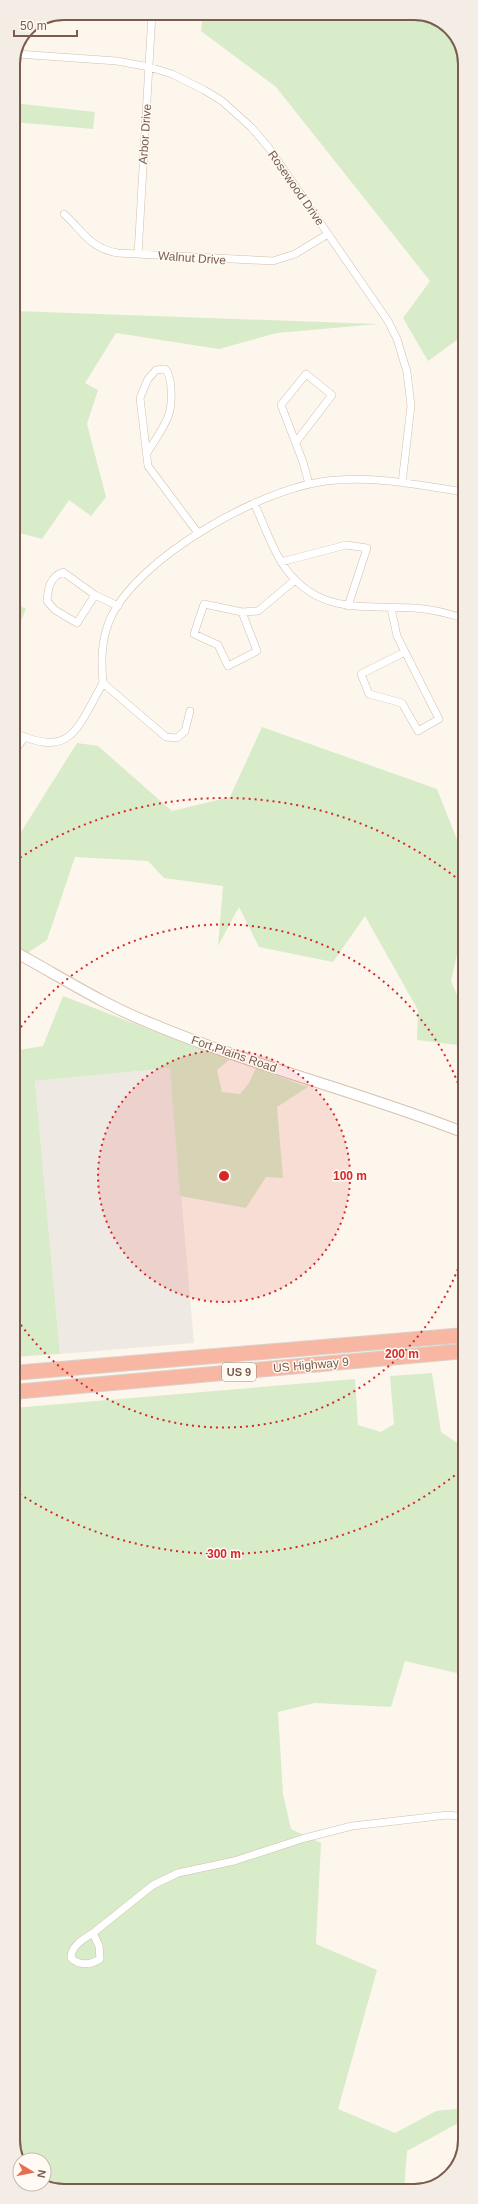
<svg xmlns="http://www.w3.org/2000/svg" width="478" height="2204" viewBox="0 0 478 2204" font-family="Helvetica,sans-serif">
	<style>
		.industrial { fill: #efe9e4 }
		.green { fill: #d8ecc9 }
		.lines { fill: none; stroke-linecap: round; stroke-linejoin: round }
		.street-casing { stroke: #d1beb0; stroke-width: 8 }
		.secondary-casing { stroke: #d6c0b0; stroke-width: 12 }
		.highway-casing { stroke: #dad1cd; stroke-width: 16 }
		.street { stroke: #fff; stroke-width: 7 }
		.secondary { stroke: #fff; stroke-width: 10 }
		.highway { stroke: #f7b7a3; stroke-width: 14 }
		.ring { fill: none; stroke: #d62828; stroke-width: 2; stroke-dasharray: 2 4 }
		.labels { text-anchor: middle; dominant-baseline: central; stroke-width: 3; stroke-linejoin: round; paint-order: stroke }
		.shield { fill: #fffaf3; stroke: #a28b7f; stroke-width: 1 }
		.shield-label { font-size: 11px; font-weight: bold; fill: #7a5c4d }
		.street-label { font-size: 12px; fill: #7a5c4d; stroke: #fffaf3 }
		.rim { fill: none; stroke: #7a5c4d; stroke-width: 2 }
		.centre { fill: #d62828; stroke: #fffaf3; stroke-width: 2 }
		.ring-label { font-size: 12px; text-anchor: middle; font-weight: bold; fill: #d62828; stroke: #fffaf3; stroke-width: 3; stroke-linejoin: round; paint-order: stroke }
	</style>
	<rect width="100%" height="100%" fill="#fdf6ec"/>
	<path class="industrial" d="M 170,1068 L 194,1343 L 60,1354 L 35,1081 Z"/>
	<path class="green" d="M 203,13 L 421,13 L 450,28 L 465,57 L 465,334 L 428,361 L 403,318 L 430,281 L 276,87 L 201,31 Z
		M 13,103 L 95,112 L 93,129 L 13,122 Z
		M 15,311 L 378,324 L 277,333 L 219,349 L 116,333 L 85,383 L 98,390 L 87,424 L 106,497 L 91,516 L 69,500 L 42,539 L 16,532 L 13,545 L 13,485 L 15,485 Z
		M 13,601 L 26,609 L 13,640 Z
		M 262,727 L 437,789 L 465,860 L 465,919 L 451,981 L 465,1013 L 465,1046 L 417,1040 L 418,1010 L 365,916 L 333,962 L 259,947 L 239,907 L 218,946 L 223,886 L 164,878 L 148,861 L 75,857 L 47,940 L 17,960 L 13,957 L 13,841 L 16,840 L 77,743 L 98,746 L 172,811 L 230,797 Z
		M 63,996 L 229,1060 L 217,1070 L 222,1092 L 240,1094 L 249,1083 L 256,1068 L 308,1087 L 277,1107 L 283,1178 L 266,1177 L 246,1208 L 180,1196 L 170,1068 L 35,1081 L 60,1354 L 13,1357 L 13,1051 L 43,1046 Z
		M 432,1373 L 441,1432 L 465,1448 L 465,1675 L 405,1661 L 391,1707 L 315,1703 L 278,1712 L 283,1794 L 291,1829 L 321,1843 L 316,1944 L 377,1970 L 338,2109 L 395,2133 L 436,2111 L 465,2108 L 465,2121 L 462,2121 L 407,2151 L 404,2191 L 57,2191 L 44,2184 L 44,2160 L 20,2160 L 13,2147 L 13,1612 L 20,1524 L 13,1511 L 13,1408 L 355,1379 L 358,1425 L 381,1432 L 394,1424 L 390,1376 Z"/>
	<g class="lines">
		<g class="street-casing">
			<path id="street" d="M 17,54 L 117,61 L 149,67 L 172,74 L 204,90 L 222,101 L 251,127 L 269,148 L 328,234 L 388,321 L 397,339 L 407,372 L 411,406 L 402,483
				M 64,214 C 84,232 89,248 118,253 L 273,261 L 295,254 L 328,234
				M 138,254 L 152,13
				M 296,442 L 332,395 L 306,374 L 281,405 L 303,462 L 309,484
				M 147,453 C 154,441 165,427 169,414 C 172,404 173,376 165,369 L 156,370 L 148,379 L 140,398 L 148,466 L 198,533
				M 254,503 C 264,524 272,550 286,569 C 320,615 364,605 414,608 C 431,609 448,613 465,619
				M 281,562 L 346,545 L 367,548 L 348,606
				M 95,595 L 77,623 L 55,610 L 47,601 C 48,588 50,577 63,572 L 95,595 L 118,606
				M 391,608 L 397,636 L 439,719 L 418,731 L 402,703 L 369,694 L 361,674 L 405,652
				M 242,612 L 257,651 L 228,666 L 218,645 L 194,634 L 204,604 L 242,612 L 258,611 L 295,580
				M 190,711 L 185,731 L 177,738 L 166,737 L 103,683 C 101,660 101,639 111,617 C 140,557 256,492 320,482 C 368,474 417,485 465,492
				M 13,732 C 72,760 77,728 103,683
				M 13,753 L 25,737
				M 93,1933 L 153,1885 L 178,1873 L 234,1861 L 305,1838 L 352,1826 L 448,1815 L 465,1817
				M 93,1933 L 99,1946 L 100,1959 C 91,1965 79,1966 71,1958 C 71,1945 84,1939 93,1933 Z"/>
		</g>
		<g class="secondary-casing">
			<path id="secondary" d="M 13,951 C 58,975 102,1004 150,1023 C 252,1066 361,1092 465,1133"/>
		</g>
		<g class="highway-casing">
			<path id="highway" d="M 13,1373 L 465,1335
				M 13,1392 L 465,1351"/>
		</g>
		<use href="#street" class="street"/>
		<use href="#secondary" class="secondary"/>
		<use href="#highway" class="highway"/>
	</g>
	<circle cx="224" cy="1176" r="126" fill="#d62828" fill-opacity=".12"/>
	<g class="ring">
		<circle cx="224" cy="1176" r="126"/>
		<path d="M464 1252A252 252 0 0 1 14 1315M14 1037A252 252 0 0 1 464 1100"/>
		<path d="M464 1468A378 378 0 0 1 15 1491M15 861A378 378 0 0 1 464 884"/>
	</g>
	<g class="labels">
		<rect class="shield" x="222" y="1363" width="34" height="18" rx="3"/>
		<g class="shield-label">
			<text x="239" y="1372">US 9</text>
		</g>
		<g class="street-label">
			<text transform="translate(145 134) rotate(-86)">Arbor Drive</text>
			<text transform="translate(296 188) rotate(55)">Rosewood Drive</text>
			<text transform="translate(192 258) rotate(4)">Walnut Drive</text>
			<text transform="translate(234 1054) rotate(19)">Fort Plains Road</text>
			<text transform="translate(311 1365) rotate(-5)">US Highway 9</text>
		</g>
	</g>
	<path d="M0 0H478V2204H0ZM64 20H414A44 44 0 0 1 458 64V2140A44 44 0 0 1 414 2184H64A44 44 0 0 1 20 2140V64A44 44 0 0 1 64 20Z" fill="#f4ede6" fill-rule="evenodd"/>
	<path class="rim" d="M64 20H414A44 44 0 0 1 458 64V2140A44 44 0 0 1 414 2184H64A44 44 0 0 1 20 2140V64A44 44 0 0 1 64 20Z"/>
	<circle cx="224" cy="1176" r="6" class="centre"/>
	<g class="ring-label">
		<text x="350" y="1180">100 m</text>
		<text x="402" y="1358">200 m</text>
		<text x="224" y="1558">300 m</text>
	</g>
	<g transform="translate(32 2172) rotate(100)"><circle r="19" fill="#fffaf3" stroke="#cabbb1"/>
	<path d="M0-3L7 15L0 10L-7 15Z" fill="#e76f51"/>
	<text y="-6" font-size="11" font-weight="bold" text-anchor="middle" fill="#7a5c4d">N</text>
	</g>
	<path d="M14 30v6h63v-6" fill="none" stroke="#7a5c4d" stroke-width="2"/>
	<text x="20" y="30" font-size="12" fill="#7a5c4d" stroke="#fffaf3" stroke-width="3" paint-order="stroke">50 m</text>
</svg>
